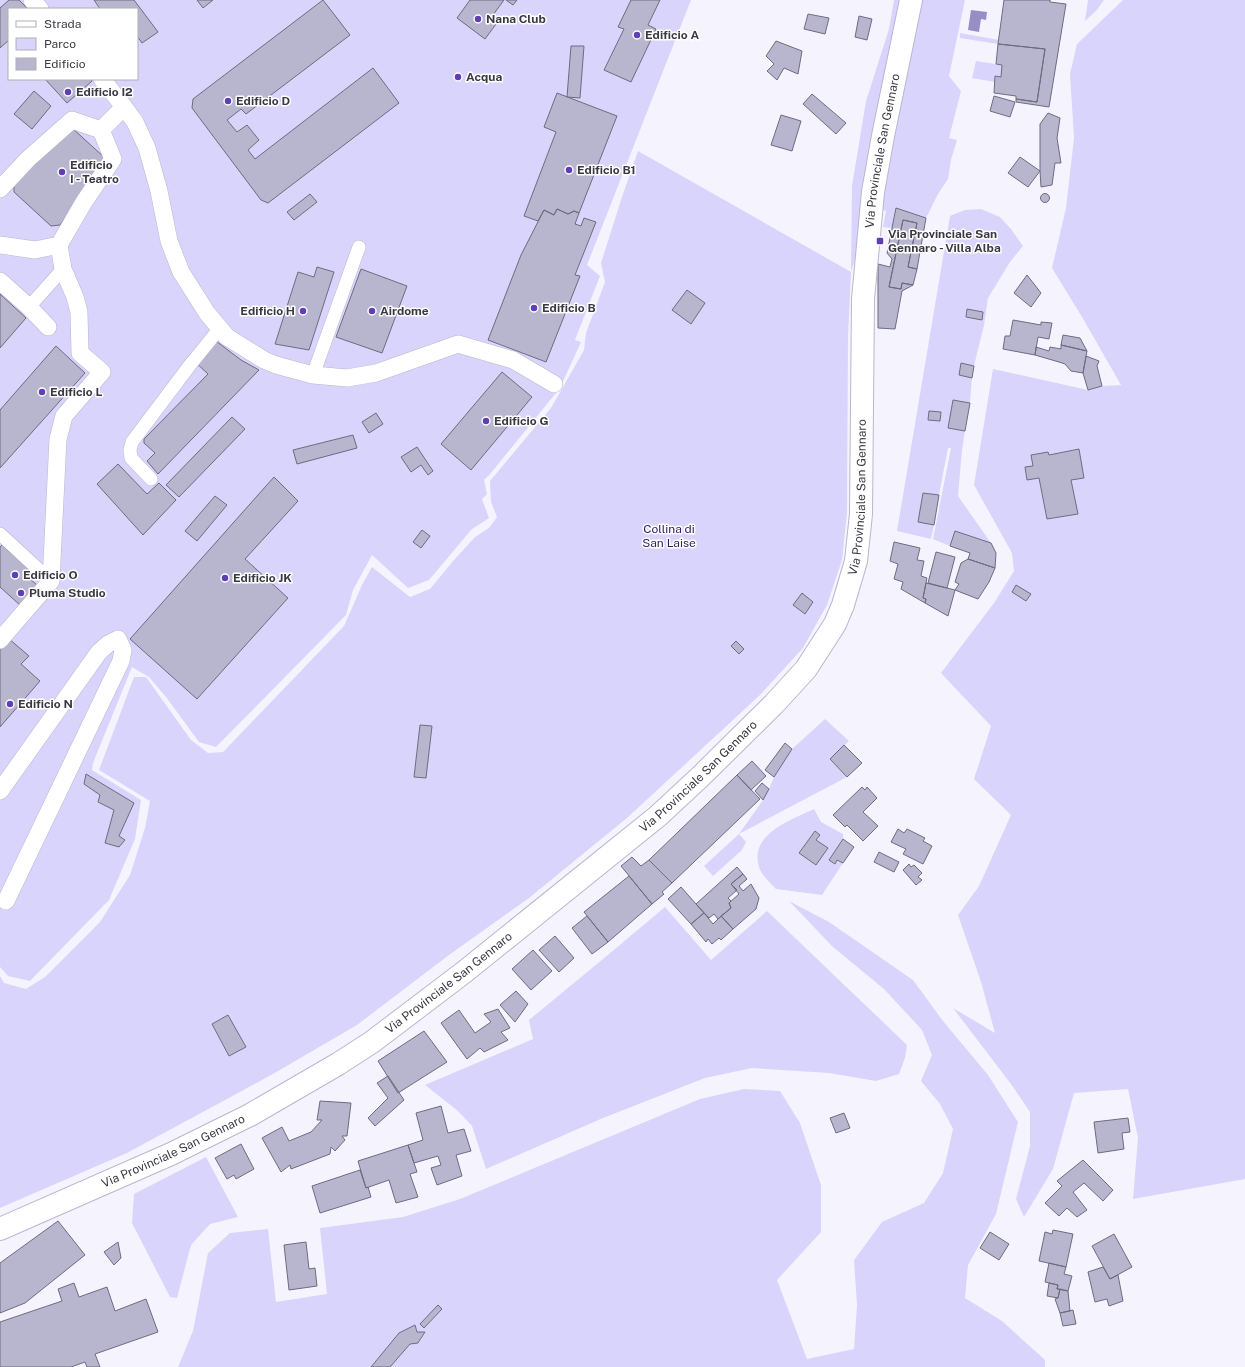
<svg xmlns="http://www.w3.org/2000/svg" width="1245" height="1367" viewBox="0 0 1245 1367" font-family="'Public Sans',sans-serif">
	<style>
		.green { fill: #d9d4fb; fill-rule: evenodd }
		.water { fill: #978ec6 }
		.building { fill: #b8b6ce; stroke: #6d6b81 }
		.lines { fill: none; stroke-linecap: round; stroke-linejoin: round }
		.pedestrian-casing { stroke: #b9b6cf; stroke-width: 14 }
		.minor-casing { stroke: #b9b6cf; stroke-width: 18 }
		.primary-casing { stroke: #b9b6cf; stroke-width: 24 }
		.pedestrian { stroke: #fff; stroke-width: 13 }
		.minor { stroke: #fff; stroke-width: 17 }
		.primary { stroke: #fff; stroke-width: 22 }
		.poi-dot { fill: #603eb6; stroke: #fff; stroke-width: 1.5 }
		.labels { text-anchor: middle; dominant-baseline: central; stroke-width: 3; stroke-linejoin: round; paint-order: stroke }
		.poi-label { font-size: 12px; font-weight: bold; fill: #3a3842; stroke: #fff; text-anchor: start }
		.street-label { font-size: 12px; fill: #3a3842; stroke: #fff }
		.park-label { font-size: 12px; fill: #332063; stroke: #fff }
	</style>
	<rect width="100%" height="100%" fill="#f5f4fe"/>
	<path class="green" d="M 0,0 L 691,0 L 587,265 L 600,276 L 575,340 L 581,342 L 560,388 L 491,473 L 484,480 L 487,494 L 482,499 L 489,518 L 472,529 L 429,580 L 408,588 L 372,555 L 353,590 L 346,615 L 216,747 L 199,742 L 166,697 L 149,677 L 132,667 L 93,763 L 92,770 L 141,800 L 135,839 L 109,900 L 30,981 L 8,976 L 0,967 ZM 9,9 L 137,9 L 137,79 L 9,79 Z
		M 894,0 L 905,0 L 865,227 L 851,272 L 848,336 L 847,513 L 842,560 L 827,605 L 803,648 L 760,695 L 627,818 L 529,898 L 449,955 L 357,1025 L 273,1074 L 127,1153 L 0,1208 L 0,976 L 4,983 L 26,989 L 45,977 L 100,922 L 130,875 L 145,828 L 150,801 L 99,770 L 134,677 L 146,677 L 191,740 L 208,753 L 223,752 L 344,626 L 362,585 L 372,567 L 410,597 L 430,589 L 454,560 L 475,537 L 489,528 L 497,517 L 491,502 L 490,481 L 551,408 L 584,350 L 586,333 L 605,282 L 601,263 L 622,197 L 638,151 L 851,272 L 852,186 L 866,101 L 889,29 ZM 687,290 L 705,303 L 691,324 L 672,310 ZM 420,725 L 432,726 L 425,778 L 414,776 ZM 228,1016 L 246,1047 L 229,1056 L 212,1024 Z
		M 921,0 L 965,0 L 949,76 L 961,91 L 949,138 L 957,140 L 951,160 L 948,179 L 938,194 L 926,218 L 896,208 L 892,228 L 883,227 L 886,211 L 878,209 Z
		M 1088,0 L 1104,0 L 1096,11 L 1085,21 Z
		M 1123,0 L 1245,0 L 1245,1179 L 1133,1199 L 1138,1138 L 1128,1089 L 1074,1093 L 1053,1169 L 1024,1217 L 1016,1199 L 1030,1146 L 1030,1112 L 1011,1084 L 953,1008 L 995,1033 L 981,982 L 958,915 L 979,886 L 1011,815 L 974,779 L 991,726 L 941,673 L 994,603 L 1014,571 L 1012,553 L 974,485 L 993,369 L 1088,390 L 1102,386 L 1121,385 L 1082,317 L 1052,268 L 1066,208 L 1074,138 L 1070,74 L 1077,44 ZM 1079,449 L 1084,478 L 1071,480 L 1077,514 L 1047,519 L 1039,478 L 1027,480 L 1025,468 L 1033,466 L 1031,455 L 1048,452 L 1049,455 Z
		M 960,33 L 999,40 L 998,44 L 960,38 Z
		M 976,61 L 1002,65 L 1001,77 L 995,76 L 995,82 L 972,78 Z
		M 981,209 L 1000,217 L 1011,229 L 1023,246 L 1010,262 L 988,298 L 984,325 L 974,366 L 961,363 L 959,375 L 972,378 L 970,403 L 953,400 L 948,428 L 965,431 L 962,450 L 958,496 L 991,543 L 955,531 L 950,546 L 933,539 L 951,448 L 948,448 L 939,495 L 923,493 L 918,522 L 934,525 L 931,539 L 897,531 L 950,216 L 965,210 ZM 967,309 L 983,312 L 982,320 L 966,317 ZM 929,411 L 941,412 L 940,421 L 928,420 Z
		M 825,719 L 849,741 L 830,759 L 847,777 L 739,834 L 746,842 L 742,850 L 713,876 L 704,866 L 739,834 L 763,800 L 769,789 L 774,777 L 783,762 L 792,749 Z
		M 814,809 L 821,822 L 843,834 L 843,839 L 829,860 L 835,864 L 837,860 L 843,863 L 822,895 L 776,889 C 771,884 760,873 759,867 C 749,834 791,820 814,809 ZM 820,835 L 816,840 L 827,848 L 816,865 L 799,853 Z
		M 789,901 L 829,922 L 913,980 L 943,1021 L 988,1075 L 1018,1122 L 996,1214 L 968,1265 L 965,1298 L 1002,1321 L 1045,1360 L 1045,1367 L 390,1367 L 410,1344 L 419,1343 L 425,1333 L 417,1332 L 415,1325 L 399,1333 L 371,1367 L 178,1367 L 193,1331 L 208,1253 L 230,1233 L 268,1229 L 276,1302 L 327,1294 L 320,1228 L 403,1217 L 460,1199 L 700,1099 L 744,1089 L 780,1091 L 800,1123 L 821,1185 L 821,1232 L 777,1280 L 807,1359 L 854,1349 L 857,1305 L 854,1260 L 882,1222 L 924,1203 L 943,1173 L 953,1129 L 940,1104 L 921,1081 L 932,1055 L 922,1030 L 884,989 L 833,947 ZM 438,1305 L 442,1309 L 424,1328 L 420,1324 Z
		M 665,907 L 711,960 L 767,911 L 907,1045 L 905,1058 L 899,1074 L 876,1081 L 829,1073 L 752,1068 L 705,1078 L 603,1118 L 486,1169 L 472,1126 L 458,1111 L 425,1085 L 533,1039 L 529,1020 L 609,954 Z
		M 206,1157 L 238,1217 L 210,1224 L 191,1245 L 177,1298 L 170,1297 L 132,1223 L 134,1194 Z"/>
	<path class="water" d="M 971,10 L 987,12 L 986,20 L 981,19 L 979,32 L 968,30 Z"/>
	<path class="building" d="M 9,0 L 19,0 L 28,9 L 9,9 L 9,40 L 0,48 L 0,8 Z
		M 94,0 L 134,0 L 158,32 L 142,43 L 137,36 L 137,9 L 100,9 Z
		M 197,0 L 213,0 L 203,8 Z
		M 323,0 L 350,35 L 246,114 L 241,109 L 227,120 L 237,132 L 247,125 L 259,140 L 248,150 L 255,159 L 373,68 L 399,103 L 268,203 L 261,200 L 192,108 L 193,99 Z
		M 470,0 L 504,0 L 493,15 L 499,20 L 485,39 L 457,18 Z
		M 506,0 L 517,0 L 513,5 Z
		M 631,0 L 660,0 L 648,25 L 656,29 L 631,82 L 604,70 L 624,29 L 618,27 Z
		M 1004,0 L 1050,0 L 1050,2 L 1066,4 L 1049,107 L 1016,102 L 1016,99 L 1037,102 L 1045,49 L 998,44 Z
		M 808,14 L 829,18 L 825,34 L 804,29 Z
		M 859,16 L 872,19 L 867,40 L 855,37 Z
		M 776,41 L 802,51 L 798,74 L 784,68 L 777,80 L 767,71 L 774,64 L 766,56 Z
		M 998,44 L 1045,49 L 1037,102 L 1016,99 L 1016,96 L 994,93 L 995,76 L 1001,77 L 1002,65 L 996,64 Z
		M 571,46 L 584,46 L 580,98 L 567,97 Z
		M 45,79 L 91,79 L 92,81 L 67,103 Z
		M 34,91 L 51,106 L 32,129 L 14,114 Z
		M 557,93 L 617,116 L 579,213 L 574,211 L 568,214 L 557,209 L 554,215 L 544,210 L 538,221 L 524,216 L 556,132 L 544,127 Z
		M 812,94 L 846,123 L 836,134 L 803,104 Z
		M 994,96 L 1015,102 L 1010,117 L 990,111 Z
		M 1048,113 L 1060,118 L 1057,138 L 1061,163 L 1055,163 L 1052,185 L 1041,187 L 1040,171 L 1040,124 Z
		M 781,115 L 801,121 L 792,151 L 771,145 Z
		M 71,127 L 106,159 L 60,225 L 51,226 L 14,192 L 14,185 Z
		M 1020,157 L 1040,171 L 1028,187 L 1008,173 Z
		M1040.5 198a4.5 4.5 0 1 1 9 0a4.5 4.5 0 1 1-9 0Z
		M 310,194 L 317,202 L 294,220 L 287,212 Z
		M 896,208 L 926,218 L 917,269 L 908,267 L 917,223 L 903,220 L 889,287 L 901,289 L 902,283 L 913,285 L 902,291 L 895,329 L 878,328 L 878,264 L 890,267 L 892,259 L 887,253 Z
		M 557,209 L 568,214 L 574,211 L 579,213 L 575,224 L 581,226 L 584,218 L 596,222 L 575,275 L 580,276 L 546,362 L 488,340 L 521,255 L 544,210 L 554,215 Z
		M 903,220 L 917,223 L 908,267 L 917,269 L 913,285 L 902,283 L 901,289 L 889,287 Z
		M 317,267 L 334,272 L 309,350 L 275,344 L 298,272 L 314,277 Z
		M 361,269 L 407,286 L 382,353 L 336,337 Z
		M 1027,275 L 1041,293 L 1031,307 L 1014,293 Z
		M 687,290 L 705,303 L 691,324 L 672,310 Z
		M 0,294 L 26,318 L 0,348 Z
		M 967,309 L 983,312 L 982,320 L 966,317 Z
		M 1013,320 L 1041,325 L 1041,322 L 1052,323 L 1049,339 L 1038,337 L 1035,355 L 1003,349 L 1005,336 L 1010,336 Z
		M 1063,335 L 1080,338 L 1087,351 L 1061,345 Z
		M 216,341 L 241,360 L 259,370 L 158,474 L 147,461 L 155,453 L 144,443 L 144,439 L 208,374 L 195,362 Z
		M 1061,345 L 1087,351 L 1083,373 L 1071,371 L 1065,364 L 1059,362 L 1035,355 L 1036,347 L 1049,351 L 1050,347 L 1061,349 Z
		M 56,346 L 85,373 L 0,468 L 0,410 Z
		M 1086,356 L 1099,361 L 1097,366 L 1102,386 L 1088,390 L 1083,373 Z
		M 961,363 L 974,366 L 972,378 L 959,375 Z
		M 502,372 L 532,397 L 471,470 L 441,444 Z
		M 953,400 L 970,403 L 965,431 L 948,428 Z
		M 929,411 L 941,412 L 940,421 L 928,420 Z
		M 376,413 L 383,424 L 369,433 L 362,422 Z
		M 232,417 L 245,429 L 179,497 L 166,485 Z
		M 353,435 L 357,448 L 297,464 L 293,450 Z
		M 417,447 L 433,471 L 428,475 L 421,465 L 411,472 L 401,457 Z
		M 1079,449 L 1084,478 L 1071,480 L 1078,514 L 1047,519 L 1039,478 L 1027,480 L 1025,467 L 1033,466 L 1031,455 L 1048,452 L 1049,455 Z
		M 118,464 L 147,494 L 159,483 L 176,500 L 143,535 L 97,484 Z
		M 274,477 L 298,501 L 245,559 L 288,598 L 197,699 L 130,639 Z
		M 923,493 L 939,495 L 934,525 L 918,522 Z
		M 215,496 L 227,505 L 197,541 L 185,531 Z
		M 422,530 L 430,536 L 421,548 L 413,542 Z
		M 955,531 L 991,543 L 996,553 L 995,568 L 968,559 L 970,553 L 950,546 Z
		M 894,542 L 920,548 L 917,560 L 924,561 L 921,576 L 927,578 L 923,598 L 926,599 L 925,603 L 901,589 L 903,582 L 894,579 L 898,564 L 890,561 Z
		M 2,545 L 32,572 L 28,577 L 38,586 L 21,606 L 0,587 L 0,547 Z
		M 936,552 L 955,557 L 947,588 L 928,583 Z
		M 968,559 L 995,568 L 989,582 L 978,599 L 955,590 L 959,584 L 955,582 L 961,563 Z
		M 926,583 L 955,590 L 948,616 L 925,603 L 926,599 L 923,598 Z
		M 1016,585 L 1031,594 L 1026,601 L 1012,592 Z
		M 802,593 L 813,602 L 805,614 L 793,605 Z
		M 8,638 L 29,656 L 21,664 L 40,681 L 0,727 L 0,647 Z
		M 736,641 L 744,649 L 739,654 L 731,646 Z
		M 420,725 L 432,726 L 426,778 L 414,777 Z
		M 785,743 L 792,749 L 774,777 L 765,770 Z
		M 844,745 L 862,763 L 847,777 L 830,759 Z
		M 752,761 L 766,776 L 751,790 L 737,775 Z
		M 86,774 L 134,803 L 119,836 L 125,840 L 119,847 L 105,843 L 114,810 L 98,802 L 100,795 L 84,784 Z
		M 737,775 L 760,799 L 672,883 L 649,860 Z
		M 762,783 L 769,789 L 763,800 L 755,791 Z
		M 862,787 L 865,790 L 867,787 L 877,798 L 863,812 L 878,826 L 863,841 L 847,825 L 845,827 L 833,815 Z
		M 898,829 L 904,833 L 907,829 L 925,838 L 923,841 L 932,846 L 923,864 L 903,854 L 906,849 L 891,842 Z
		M 815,831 L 820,835 L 816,840 L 828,848 L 816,865 L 799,853 Z
		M 843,839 L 854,847 L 843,863 L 837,860 L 835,864 L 829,860 Z
		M 879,852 L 899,862 L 894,872 L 874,862 Z
		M 632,857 L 641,866 L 649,860 L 672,883 L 662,892 L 664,894 L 652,904 L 621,866 Z
		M 909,864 L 911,867 L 914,865 L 922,873 L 918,877 L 922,880 L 916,885 L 903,870 Z
		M 737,867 L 743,874 L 731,884 L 737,890 L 728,898 L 731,901 L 729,903 L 731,908 L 718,919 L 714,914 L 709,918 L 696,904 Z
		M 743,874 L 747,879 L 739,886 L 743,891 L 751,884 L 759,898 L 756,909 L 733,929 L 721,916 L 731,908 L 729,903 L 739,894 L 731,884 Z
		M 629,876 L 652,904 L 608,942 L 584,912 Z
		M 681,887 L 704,913 L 691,924 L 668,899 Z
		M 704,913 L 713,924 L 721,916 L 733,929 L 721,940 L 719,938 L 712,944 L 708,939 L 706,942 L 691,924 Z
		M 587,916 L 608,942 L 592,954 L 572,928 Z
		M 555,936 L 574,958 L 559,972 L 539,950 Z
		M 533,950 L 552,971 L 531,990 L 512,969 Z
		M 516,991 L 528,1004 L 515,1022 L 500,1005 Z
		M 498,1009 L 510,1028 L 501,1032 L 508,1040 L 484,1052 L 480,1048 L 467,1059 L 441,1023 L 459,1010 L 475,1033 L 491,1022 L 484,1014 Z
		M 228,1015 L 246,1047 L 229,1056 L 212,1024 Z
		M 424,1031 L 447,1062 L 398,1093 L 378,1061 Z
		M 388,1076 L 404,1100 L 375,1126 L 368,1118 L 388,1098 L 377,1083 Z
		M 320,1101 L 351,1103 L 347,1136 L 342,1136 L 345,1140 L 335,1151 L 331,1147 L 330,1154 L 291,1169 L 290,1165 L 281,1172 L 262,1138 L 282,1127 L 289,1141 L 311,1132 L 322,1120 L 317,1120 Z
		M 441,1106 L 448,1133 L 464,1129 L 471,1151 L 456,1155 L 462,1176 L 437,1185 L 431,1168 L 441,1165 L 438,1156 L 414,1163 L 408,1145 L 423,1140 L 416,1113 Z
		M 844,1113 L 850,1128 L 836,1133 L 830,1118 Z
		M 1128,1118 L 1130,1132 L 1122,1133 L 1124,1149 L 1098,1153 L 1094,1122 Z
		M 241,1144 L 254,1169 L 236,1179 L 234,1175 L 227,1179 L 215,1158 Z
		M 408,1145 L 417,1172 L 410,1174 L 418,1197 L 396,1203 L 389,1180 L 366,1188 L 358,1161 Z
		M 1083,1160 L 1113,1190 L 1103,1201 L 1084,1183 L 1073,1192 L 1087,1210 L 1077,1217 L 1067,1208 L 1059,1216 L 1045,1203 L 1062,1186 L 1057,1181 Z
		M 360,1170 L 366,1188 L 368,1187 L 371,1197 L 320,1213 L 312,1186 Z
		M 58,1221 L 85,1255 L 25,1303 L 0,1313 L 0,1263 Z
		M 1053,1230 L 1073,1234 L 1066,1267 L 1039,1261 L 1045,1232 L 1052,1234 Z
		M 990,1232 L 1009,1244 L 999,1260 L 980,1248 Z
		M 1114,1234 L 1132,1267 L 1110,1279 L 1092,1246 Z
		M 118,1242 L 121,1258 L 114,1265 L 104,1252 Z
		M 306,1242 L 309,1269 L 315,1268 L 317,1286 L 289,1290 L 284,1245 Z
		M 1049,1263 L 1066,1267 L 1064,1274 L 1072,1276 L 1068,1291 L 1057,1289 L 1058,1285 L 1045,1282 Z
		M 1103,1267 L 1110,1279 L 1118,1275 L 1123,1301 L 1109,1306 L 1107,1299 L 1095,1302 L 1088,1272 Z
		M 74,1283 L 79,1297 L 107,1287 L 115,1311 L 146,1299 L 158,1332 L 95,1354 L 100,1367 L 87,1367 L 85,1362 L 71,1367 L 0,1367 L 0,1322 L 62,1301 L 58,1289 Z
		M 1049,1283 L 1058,1285 L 1057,1289 L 1060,1289 L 1058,1298 L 1047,1296 Z
		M 1060,1289 L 1068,1291 L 1070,1311 L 1060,1313 L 1055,1299 L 1058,1298 Z
		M 438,1305 L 442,1309 L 424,1328 L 420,1324 Z
		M 1073,1310 L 1076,1324 L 1063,1326 L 1060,1313 Z
		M 415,1325 L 417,1332 L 425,1332 L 418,1343 L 410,1344 L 390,1367 L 371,1367 L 399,1333 Z"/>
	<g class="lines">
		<g class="pedestrian-casing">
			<path id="pedestrian" d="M 29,307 L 63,269
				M 313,375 L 359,247
				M 151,479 L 131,458 L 130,450 L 132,442 L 190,365 L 220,328
				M 0,534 L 51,581"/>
		</g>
		<g class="minor-casing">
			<path id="minor" d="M 32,0 L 40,9
				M 102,79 L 124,107 L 135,122 L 147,148 L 159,191 L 169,241 L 181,272 L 207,313 L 227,337 L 264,360 L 276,365 L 313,375 L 347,378 L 376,373 L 458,344 L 513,360 L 554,384
				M 101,130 L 124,107
				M 0,189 L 28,159 L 72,120 L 101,130 L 113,159 L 84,202 L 59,245 L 35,250 L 0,245
				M 0,281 L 29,307 L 48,327
				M 0,640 L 51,581 L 58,439 L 64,416 L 102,372 L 80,353 L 79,312 L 75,297 L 63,269 L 59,245
				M 0,791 L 99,652 L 108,644 L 118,639 L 123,650 L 121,661 L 6,901"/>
		</g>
		<g class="primary-casing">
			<g id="primary">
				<path id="s1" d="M 0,1229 L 171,1154 L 250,1115 L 338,1064 L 372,1042 L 463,973 L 658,816 L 700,777 L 774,704 L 806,669 L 835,624 L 843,605 L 856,561 L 861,514 L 863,299 L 873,192 L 883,136 L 911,0"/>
			</g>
		</g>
		<use href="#pedestrian" class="pedestrian"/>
		<use href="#minor" class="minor"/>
		<use href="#primary" class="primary"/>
	</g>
	<g class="poi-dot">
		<circle cx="478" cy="19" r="4"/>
		<circle cx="637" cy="35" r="4"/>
		<circle cx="458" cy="77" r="4"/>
		<circle cx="68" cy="92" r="4"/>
		<circle cx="228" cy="101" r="4"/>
		<circle cx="569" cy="170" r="4"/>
		<circle cx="62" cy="172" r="4"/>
		<rect x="876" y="237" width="8" height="8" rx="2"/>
		<circle cx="534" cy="308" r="4"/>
		<circle cx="303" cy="311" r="4"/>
		<circle cx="372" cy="311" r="4"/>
		<circle cx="42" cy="392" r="4"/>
		<circle cx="486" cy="421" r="4"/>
		<circle cx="15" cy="575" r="4"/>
		<circle cx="225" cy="578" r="4"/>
		<circle cx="21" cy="593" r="4"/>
		<circle cx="10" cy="704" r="4"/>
	</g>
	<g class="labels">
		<g class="poi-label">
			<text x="486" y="19">Nana Club</text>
			<text x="645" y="35">Edificio A</text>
			<text x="466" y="77">Acqua</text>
			<text x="76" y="92">Edificio I2</text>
			<text x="236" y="101">Edificio D</text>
			<text x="70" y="165">Edificio<tspan x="70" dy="14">I - Teatro</tspan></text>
			<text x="577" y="170">Edificio B1</text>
			<text x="888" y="234">Via Provinciale San<tspan x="888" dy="14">Gennaro - Villa Alba</tspan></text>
			<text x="542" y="308">Edificio B</text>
			<text x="295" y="311" text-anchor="end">Edificio H</text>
			<text x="380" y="311">Airdome</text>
			<text x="50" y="392">Edificio L</text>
			<text x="494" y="421">Edificio G</text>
			<text x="23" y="575">Edificio O</text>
			<text x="233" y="578">Edificio JK</text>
			<text x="29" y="593">Pluma Studio</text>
			<text x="18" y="704">Edificio N</text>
		</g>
		<g class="street-label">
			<text stroke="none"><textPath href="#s1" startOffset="1522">Via Provinciale San Gennaro</textPath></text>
			<text stroke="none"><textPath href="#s1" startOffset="1174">Via Provinciale San Gennaro</textPath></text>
			<text stroke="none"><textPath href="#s1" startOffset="838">Via Provinciale San Gennaro</textPath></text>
			<text stroke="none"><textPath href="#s1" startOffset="514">Via Provinciale San Gennaro</textPath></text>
			<text stroke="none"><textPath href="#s1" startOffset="190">Via Provinciale San Gennaro</textPath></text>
		</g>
		<g class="park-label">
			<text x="669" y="529">Collina di<tspan x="669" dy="14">San Laise</tspan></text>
		</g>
	</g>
	<rect x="8" y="8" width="130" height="72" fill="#ffffff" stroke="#b0afb3"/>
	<rect x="16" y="21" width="20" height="6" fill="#ffffff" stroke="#b0afb3"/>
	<text x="44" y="28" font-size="12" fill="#3a3842">Strada</text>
	<rect x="16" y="38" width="20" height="12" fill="#d9d4fb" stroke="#b0afb3"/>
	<text x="44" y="48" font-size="12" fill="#3a3842">Parco</text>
	<rect x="16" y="58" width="20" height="12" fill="#b8b6ce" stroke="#b0afb3"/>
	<text x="44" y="68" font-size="12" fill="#3a3842">Edificio</text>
</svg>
